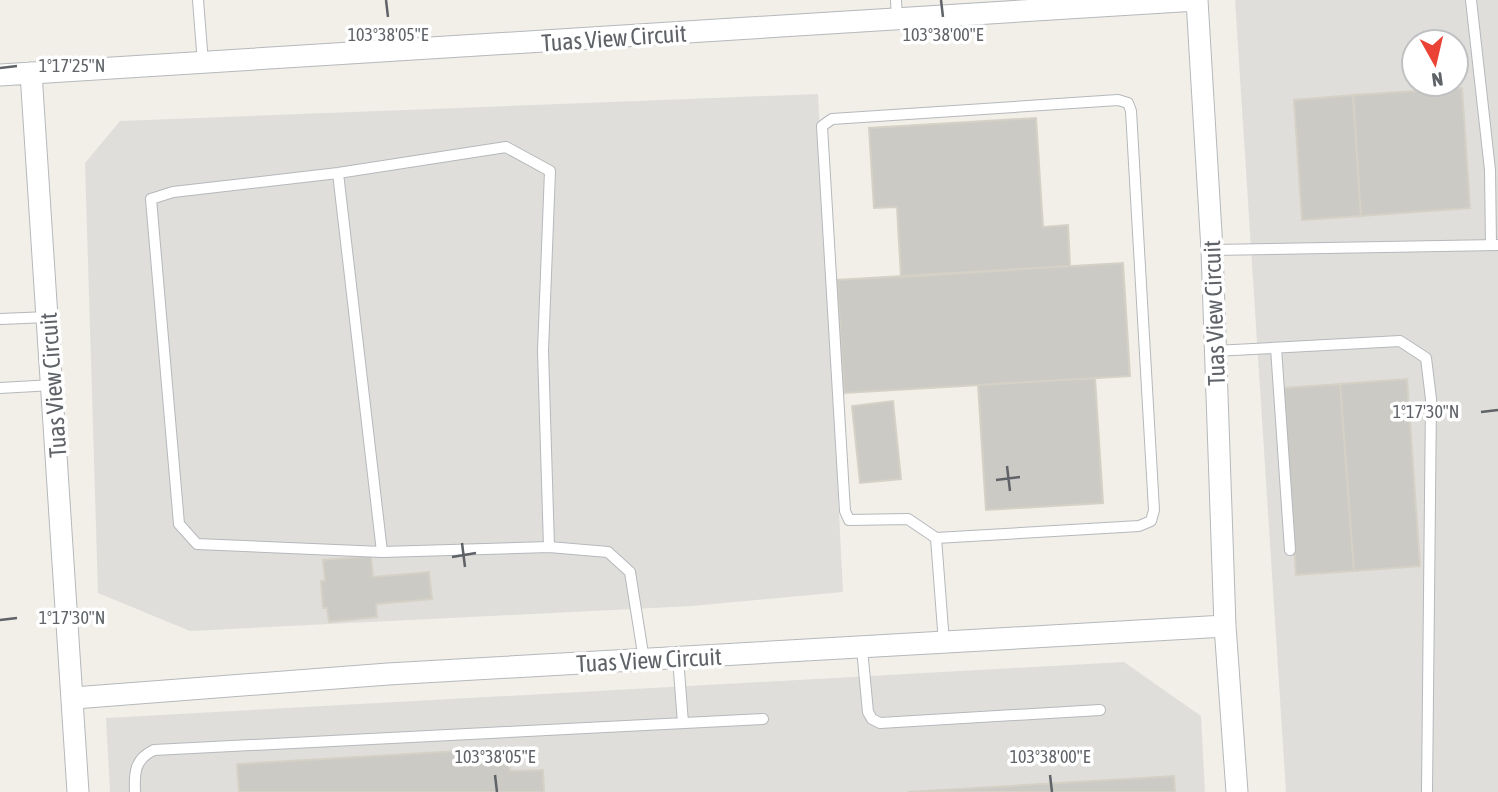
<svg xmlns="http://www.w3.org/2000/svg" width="1498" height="792" viewBox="0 0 1498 792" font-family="'Asap Condensed',sans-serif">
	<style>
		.industrial { fill: #e0deda; fill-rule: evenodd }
		.building { fill: #cccac5; stroke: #d6d1c6; stroke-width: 2 }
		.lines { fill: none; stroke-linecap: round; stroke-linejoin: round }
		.service-casing { stroke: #b5b8bc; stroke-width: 12 }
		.minor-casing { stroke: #b5b8bc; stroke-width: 23 }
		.service { stroke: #fff; stroke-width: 10 }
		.minor { stroke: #fff; stroke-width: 21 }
		.ticks { fill: none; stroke: #5f6368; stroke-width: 2.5 }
		.labels { text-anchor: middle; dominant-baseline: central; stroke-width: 7; stroke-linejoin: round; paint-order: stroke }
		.street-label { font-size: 24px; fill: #5f6368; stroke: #fff }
		.ticks-label { font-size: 18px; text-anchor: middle; fill: #5f6368; stroke: #fff; stroke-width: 7; stroke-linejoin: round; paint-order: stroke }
	</style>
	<rect width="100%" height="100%" fill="#f1efe8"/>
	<path class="industrial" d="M 1235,0 L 1498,0 L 1498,792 L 1286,792 ZM 1414,42 L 1456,42 L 1456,84 L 1414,84 Z
		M 818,94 L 843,592 L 692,606 L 190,631 L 98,593 L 85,163 L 120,121 Z
		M 1124,662 L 1201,716 L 1205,792 L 110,792 L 106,718 Z"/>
	<path class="building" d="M 1462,88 L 1470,208 L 1361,216 L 1353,95 Z
		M 1353,95 L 1361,216 L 1302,220 L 1294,100 Z
		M 1036,118 L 1043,227 L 1068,225 L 1070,266 L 901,277 L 897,207 L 874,208 L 869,128 Z
		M 1123,263 L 1130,376 L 844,393 L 837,280 Z
		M 1095,378 L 1103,503 L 986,510 L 978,385 Z
		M 1407,379 L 1420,566 L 1354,571 L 1340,384 Z
		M 1340,384 L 1354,571 L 1296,575 L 1283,388 Z
		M 893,401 L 901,479 L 860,483 L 852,406 Z
		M 371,556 L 373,577 L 429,572 L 432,599 L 376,604 L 377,617 L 329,622 L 327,608 L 323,608 L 321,581 L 325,581 L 323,560 Z
		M 509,748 L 510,771 L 543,770 L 544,792 L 239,792 L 237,764 Z
		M 1174,776 L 1175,792 L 908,792 Z"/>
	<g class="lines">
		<g class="service-casing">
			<path id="service" d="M 198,0 L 203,63
				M 896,0 L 897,20
				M 1471,0 L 1490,170 L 1491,245
				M 1118,100 L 1128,103 L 1131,111 L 1154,510 L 1151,521 L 1139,526 L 936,538 L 908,519 L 849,520 L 845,511 L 822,126 L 832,119 Z
				M 338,173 L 382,552
				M 1212,250 L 1498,245
				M 0,319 L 48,317
				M 1276,348 L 1290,550
				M 1215,351 L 1400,341 L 1426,358 L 1431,399 L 1427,792
				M 0,388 L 53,385
				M 936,538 L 944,643
				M 549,547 L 543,351 L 550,171 L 506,147 L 338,173 L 173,192 L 151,199 L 179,524 L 197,544 L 382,552 L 549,547 L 608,552 L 630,572 L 644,660
				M 862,649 L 868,712 L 872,719 L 880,723 L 1100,710
				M 678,658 L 683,723
				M 135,792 C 134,772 135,759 154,750 L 763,719"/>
		</g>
		<g class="minor-casing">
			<path id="minor" d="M 1197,0 L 1212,250 L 1225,626 L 1237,792
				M 31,73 L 78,792
				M 0,75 L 1197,0
				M 74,698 L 388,674 L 1225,626"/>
		</g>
		<use href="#service" class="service"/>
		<use href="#minor" class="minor"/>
	</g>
	<path class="ticks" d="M 386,0 L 388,17M 941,0 L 943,17M 0,68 L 17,66M 1481,412 L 1498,410M 1007,466 L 1010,491M 996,480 L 1020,477M 462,543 L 465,567M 452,557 L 476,553M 0,620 L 17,618M 495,775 L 497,792M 1050,775 L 1052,792"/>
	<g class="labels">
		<g class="street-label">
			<text transform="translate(614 38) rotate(-4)">Tuas View Circuit</text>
			<text transform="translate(1214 313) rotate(-92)">Tuas View Circuit</text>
			<text transform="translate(53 385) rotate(-94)">Tuas View Circuit</text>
			<text transform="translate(649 660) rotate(-3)">Tuas View Circuit</text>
		</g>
	</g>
	<g class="ticks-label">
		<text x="388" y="41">103°38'05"E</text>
		<text x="943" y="41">103°38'00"E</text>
		<text x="72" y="72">1°17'25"N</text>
		<text x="1426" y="418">1°17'30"N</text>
		<text x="72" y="624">1°17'30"N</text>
		<text x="495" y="763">103°38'05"E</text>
		<text x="1050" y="763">103°38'00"E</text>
	</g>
	<g transform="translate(1435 63) rotate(172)"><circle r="33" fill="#ffffff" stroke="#bfc1c3" stroke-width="2"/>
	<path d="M0-5L12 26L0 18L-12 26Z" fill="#ea4335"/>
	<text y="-10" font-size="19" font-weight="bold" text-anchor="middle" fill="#5f6368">N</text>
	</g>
</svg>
